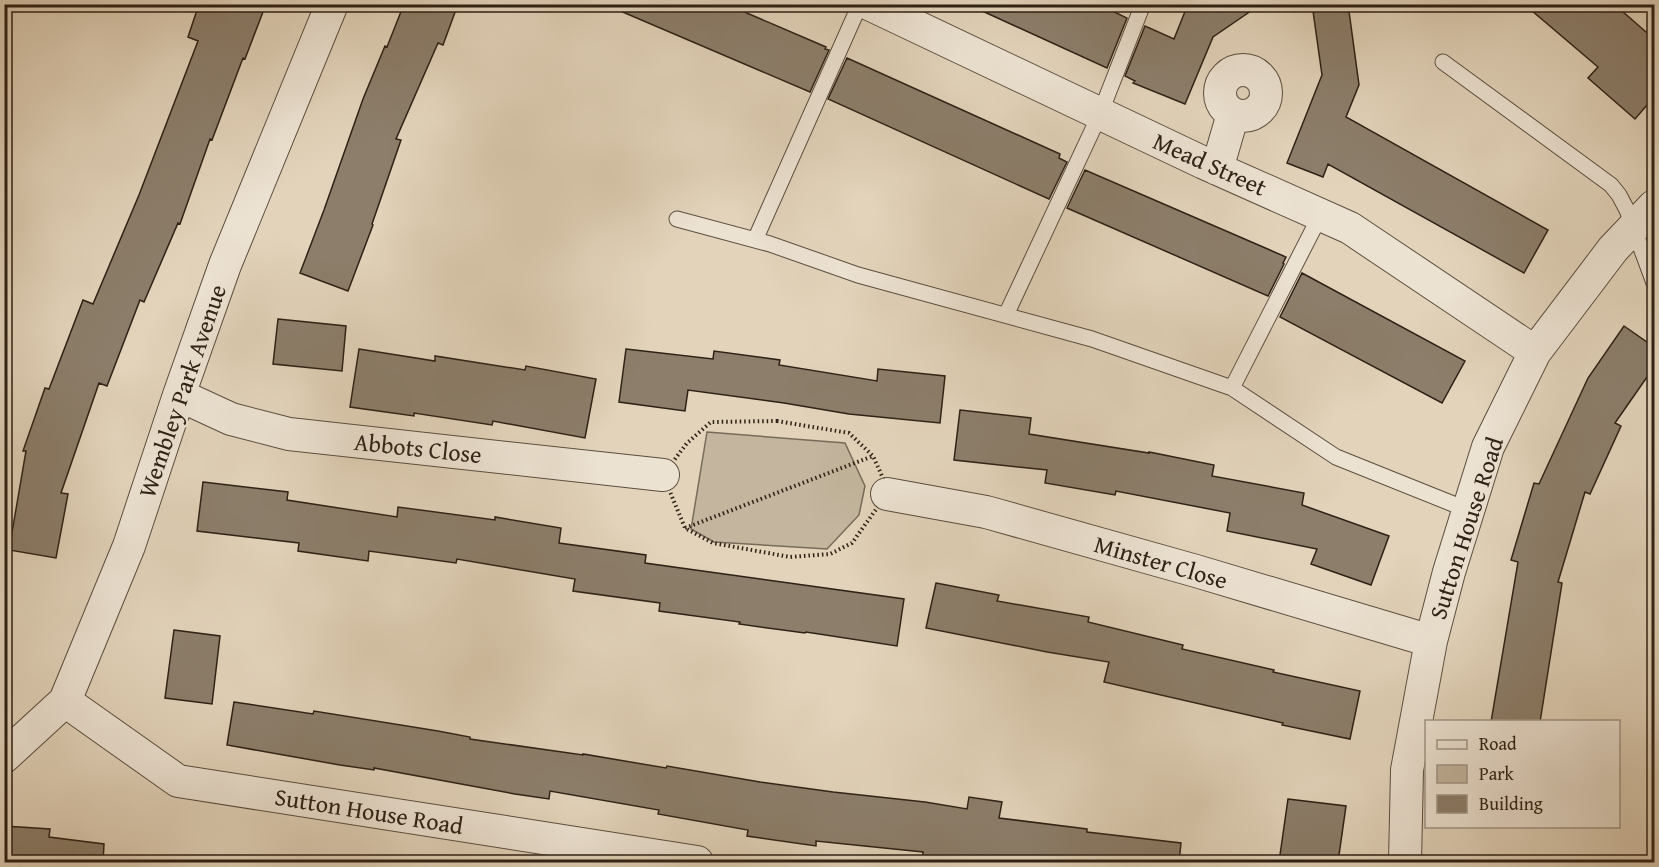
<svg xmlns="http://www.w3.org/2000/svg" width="1659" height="867" viewBox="0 0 1659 867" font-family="'Gentium Book Plus',serif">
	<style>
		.green { fill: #c3b59e; stroke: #786b5a; stroke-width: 1.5 }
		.building { fill: #8c7e6b; stroke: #2e2116; stroke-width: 1.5 }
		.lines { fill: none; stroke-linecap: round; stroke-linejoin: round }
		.lane-casing { stroke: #5b4e3f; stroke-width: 17 }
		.street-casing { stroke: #5b4e3f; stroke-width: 34 }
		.path { stroke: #2e2116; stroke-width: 4; stroke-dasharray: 1.5 3; stroke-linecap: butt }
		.lane { stroke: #ece2d2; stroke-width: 15 }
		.street { stroke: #ece2d2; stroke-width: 32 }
		.labels { text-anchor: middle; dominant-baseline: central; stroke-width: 4.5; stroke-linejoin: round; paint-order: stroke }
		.street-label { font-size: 24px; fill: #2e2116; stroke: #ece2d2 }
	</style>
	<rect width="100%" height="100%" fill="#e2d3ba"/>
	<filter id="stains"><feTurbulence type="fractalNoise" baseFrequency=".00333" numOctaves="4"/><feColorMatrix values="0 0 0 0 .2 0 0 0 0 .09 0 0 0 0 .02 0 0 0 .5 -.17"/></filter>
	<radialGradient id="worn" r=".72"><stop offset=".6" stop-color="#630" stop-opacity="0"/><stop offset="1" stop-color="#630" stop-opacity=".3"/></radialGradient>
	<path class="green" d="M 707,432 L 845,443 L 865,486 L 859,515 L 827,549 L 714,542 L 691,529 Z"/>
	<path class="building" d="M 199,4 L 266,4 L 245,59 L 243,58 L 212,140 L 210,139 L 180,224 L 178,223 L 144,302 L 140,300 L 107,386 L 99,383 L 61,493 L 68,494 L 56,558 L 9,550 L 26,451 L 23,451 L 45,388 L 49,389 L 83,300 L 93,304 L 139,195 L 198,41 L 188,37 Z
		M 404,4 L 458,4 L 443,45 L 438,43 L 396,139 L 401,140 L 372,224 L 373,225 L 348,291 L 300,273 L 324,210 L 363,99 L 385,46 L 387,47 Z
		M 604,4 L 726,4 L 826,47 L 825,49 L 829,50 L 810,92 Z
		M 967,4 L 1098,4 L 1127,18 L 1107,68 Z
		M 1188,4 L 1261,4 L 1213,37 L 1185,104 L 1133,83 L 1135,81 L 1125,76 L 1145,26 L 1174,39 Z
		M 1312,4 L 1348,4 L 1359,85 L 1346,117 L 1548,230 L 1524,273 L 1328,164 L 1323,177 L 1287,163 L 1322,75 Z
		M 1524,4 L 1614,4 L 1654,39 L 1654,97 L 1635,119 L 1588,78 L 1598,67 Z
		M 847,58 L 1060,154 L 1059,158 L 1067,162 L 1049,199 L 828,99 Z
		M 1085,170 L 1286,257 L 1283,263 L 1284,264 L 1268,296 L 1067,208 Z
		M 1302,273 L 1465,361 L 1442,403 L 1280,317 Z
		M 278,319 L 346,326 L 342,371 L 273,364 Z
		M 1624,326 L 1654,347 L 1654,367 L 1615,423 L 1621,426 L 1590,494 L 1585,492 L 1558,582 L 1562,583 L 1540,722 L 1491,722 L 1518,562 L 1511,560 L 1534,483 L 1539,484 L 1588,378 Z
		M 359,349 L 435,361 L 435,356 L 525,370 L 526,366 L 596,379 L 585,438 L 493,421 L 492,425 L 414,413 L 414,416 L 350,407 Z
		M 626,349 L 713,359 L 714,351 L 780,360 L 779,365 L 877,381 L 878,369 L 945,376 L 940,423 L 849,414 L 784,403 L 688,390 L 685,411 L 619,402 Z
		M 960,410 L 1031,418 L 1029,434 L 1149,453 L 1149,452 L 1214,465 L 1212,476 L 1304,493 L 1302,505 L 1389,536 L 1371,585 L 1311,564 L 1317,549 L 1227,531 L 1230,513 L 1116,491 L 1115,495 L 1045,483 L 1047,470 L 954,460 Z
		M 203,482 L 288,492 L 287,500 L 397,517 L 398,507 L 495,520 L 495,517 L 561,528 L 559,543 L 646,555 L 645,563 L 904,599 L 897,646 L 806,632 L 805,633 L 739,624 L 740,622 L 659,611 L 660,603 L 573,591 L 575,579 L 457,559 L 456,563 L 369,551 L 368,561 L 298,551 L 299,543 L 197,531 Z
		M 936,583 L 999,595 L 997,601 L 1089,617 L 1088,622 L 1183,645 L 1182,649 L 1274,670 L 1273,672 L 1360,691 L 1350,739 L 1282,725 L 1283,723 L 1104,682 L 1109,662 L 1047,652 L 926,628 Z
		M 174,630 L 220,636 L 212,704 L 165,698 Z
		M 234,702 L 313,714 L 314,711 L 438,731 L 470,737 L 470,739 L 583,755 L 583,754 L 666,768 L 667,766 L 760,782 L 833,792 L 925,802 L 967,809 L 969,797 L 1002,802 L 999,818 L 1087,829 L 1087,832 L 1181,843 L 1179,862 L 922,862 L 923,852 L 816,841 L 816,846 L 747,836 L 748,830 L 658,814 L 659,810 L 550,791 L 549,799 L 515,794 L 374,768 L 374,770 L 340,765 L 227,745 Z
		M 1288,799 L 1346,806 L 1338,862 L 1279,862 Z
		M 4,826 L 50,829 L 49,837 L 104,844 L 103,862 L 4,862 Z"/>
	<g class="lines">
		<g class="lane-casing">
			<path id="lane" d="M 1443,62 L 1611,185 L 1619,195 L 1627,210 L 1654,283
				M 677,219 L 770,244 L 858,275 L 1092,339 L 1232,388 L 1336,457 L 1468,510
				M 755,240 L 860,4
				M 1006,315 L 1100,114 L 1143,4
				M 1232,388 L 1321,214"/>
		</g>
		<g class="street-casing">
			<path id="street" d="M 869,4 L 1204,163 L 1350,228 L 1535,352
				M1220 93a23 23 0 1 1 46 0a23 23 0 1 1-46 0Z
				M 1217,169 L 1233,114
				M 179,395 L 231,419 L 289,434 L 663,475
				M 887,494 L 986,512 L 1196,571 L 1431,641
				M 65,701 L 178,781 L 697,862
				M 4,757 L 65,701 L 129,546 L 179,395 L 225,265 L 332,4
				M 1405,862 L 1407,770 L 1431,641 L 1449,572 L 1488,447 L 1535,352 L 1613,249 L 1654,206"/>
		</g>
		<path class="path" d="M 777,421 L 849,433 L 873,456 L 886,485 L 887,494 L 852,543 L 830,554 L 790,557 L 713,543 L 685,528 L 663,475 L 687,443 L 711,422 Z
			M 685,528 L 873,456"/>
		<use href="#lane" class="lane"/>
		<use href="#street" class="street"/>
	</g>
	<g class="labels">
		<g class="street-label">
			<text transform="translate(1210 164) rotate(24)">Mead Street</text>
			<text transform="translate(182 391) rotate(-71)">Wembley Park Avenue</text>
			<text transform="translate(418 448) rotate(6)">Abbots Close</text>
			<text transform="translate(1466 528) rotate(-72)">Sutton House Road</text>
			<text transform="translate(1161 562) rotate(16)">Minster Close</text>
			<text transform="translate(369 811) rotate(9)">Sutton House Road</text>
		</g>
	</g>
	<rect width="1659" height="867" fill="none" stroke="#e2d3ba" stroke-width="24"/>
	<rect x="6" y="6" width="1647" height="855" fill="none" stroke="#2e2116" stroke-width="3"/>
	<rect x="12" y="12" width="1635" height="843" fill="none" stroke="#2e2116" stroke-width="1.5"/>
	<rect x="1425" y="720" width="195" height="108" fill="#ece2d2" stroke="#a09587" stroke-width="1.5"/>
	<rect x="1437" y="740" width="30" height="9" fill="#ece2d2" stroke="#a09587" stroke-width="1.5"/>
	<text x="1479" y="750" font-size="18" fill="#2e2116">Road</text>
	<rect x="1437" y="765" width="30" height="18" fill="#c3b59e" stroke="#a09587" stroke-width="1.5"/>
	<text x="1479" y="780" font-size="18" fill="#2e2116">Park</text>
	<rect x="1437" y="795" width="30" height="18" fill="#8c7e6b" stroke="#a09587" stroke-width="1.5"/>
	<text x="1479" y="810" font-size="18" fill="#2e2116">Building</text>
	<rect width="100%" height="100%" filter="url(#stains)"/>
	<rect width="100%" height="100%" fill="url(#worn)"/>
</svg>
